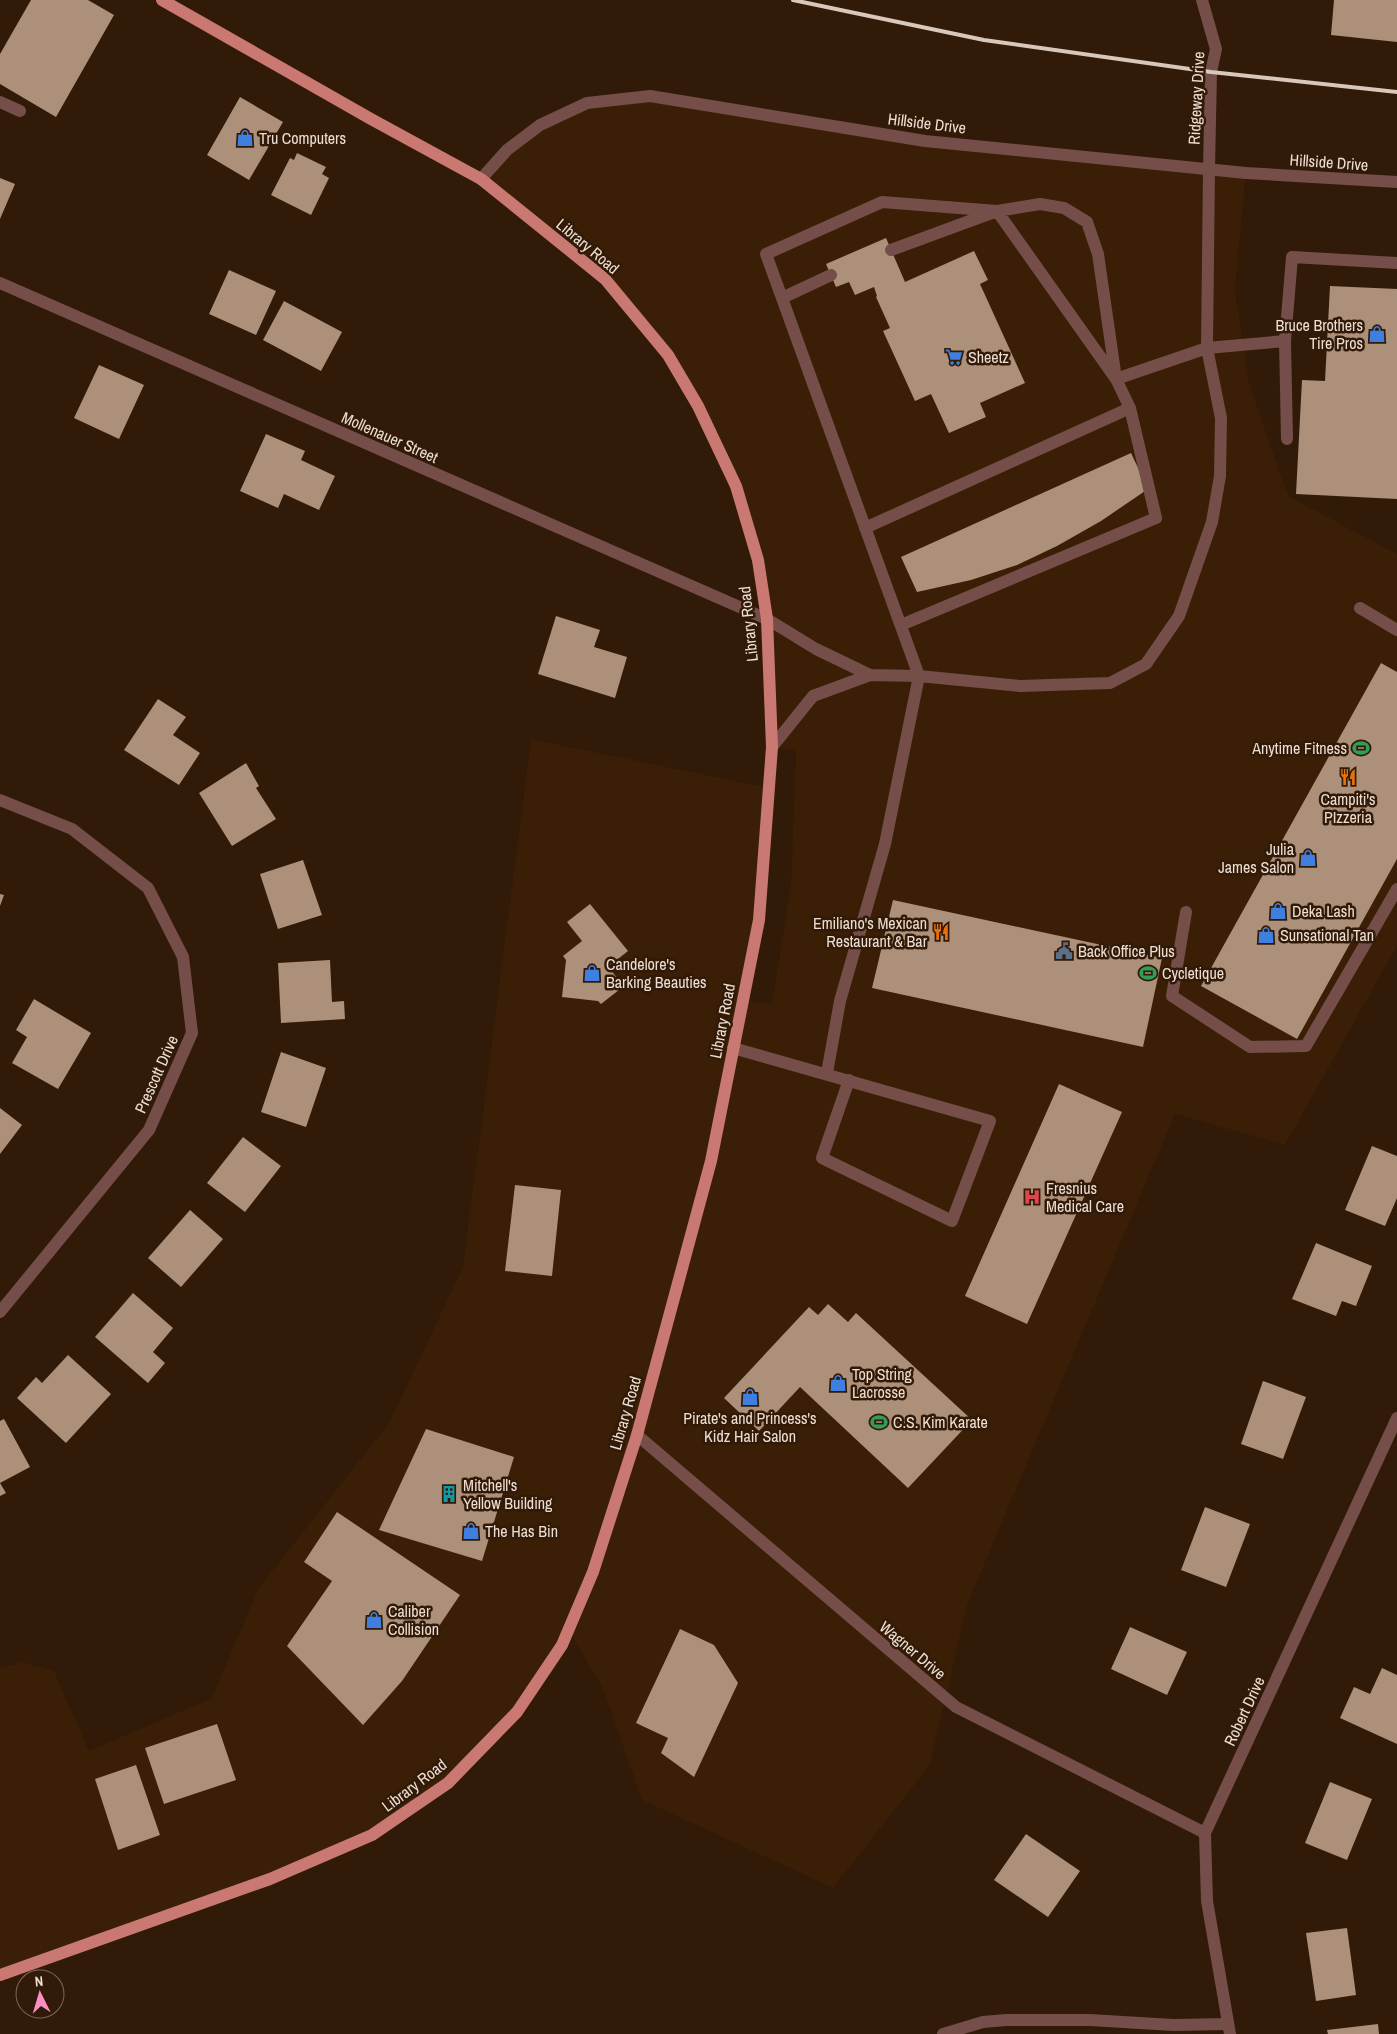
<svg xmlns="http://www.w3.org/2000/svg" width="1397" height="2034" viewBox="0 0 1397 2034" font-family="'Archivo Narrow',sans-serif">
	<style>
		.built { fill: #3a1e05 }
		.building { fill: #ad907a }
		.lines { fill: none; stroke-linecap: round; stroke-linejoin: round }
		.lane { stroke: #754e49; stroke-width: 12 }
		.street { stroke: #754e49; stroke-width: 12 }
		.primary { stroke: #c97971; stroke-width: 12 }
		.rail { stroke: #d8c7ba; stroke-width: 4 }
		.labels { text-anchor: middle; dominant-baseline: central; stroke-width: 5; stroke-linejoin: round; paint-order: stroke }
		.street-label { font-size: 16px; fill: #eeded2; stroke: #311a07 }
		.poi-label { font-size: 16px; fill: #eeded2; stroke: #311a07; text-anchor: start }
	</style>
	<rect width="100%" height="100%" fill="#311a07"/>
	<path class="built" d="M 650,96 L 925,141 L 1246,173 L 1235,290 L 1249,383 L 1288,496 L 1397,554 L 1397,946 L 1285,1145 L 1175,1114 L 967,1605 L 930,1765 L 833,1888 L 642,1800 L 603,1689 L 569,1630 L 517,1712 L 448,1783 L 372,1835 L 0,1975 L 0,1668 L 23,1662 L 54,1671 L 89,1751 L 212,1698 L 258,1589 L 389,1423 L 463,1267 L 531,739 L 769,788 L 743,1000 L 772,1004 L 791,884 L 796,751 L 772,747 L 767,619 L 736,486 L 698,406 L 605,279 L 481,179 L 507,150 L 587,103 Z"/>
	<path class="building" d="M 31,0 L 88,0 L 114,15 L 56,117 L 0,84 L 0,54 Z
		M 1334,0 L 1397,0 L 1397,42 L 1331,35 Z
		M 240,97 L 283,122 L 249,180 L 207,155 Z
		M 297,153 L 326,167 L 322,174 L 329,178 L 311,215 L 271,195 L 290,158 L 294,160 Z
		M 0,178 L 15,184 L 0,219 Z
		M 886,238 L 905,282 L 974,251 L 988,280 L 980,284 L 1025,383 L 980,403 L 986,417 L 949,433 L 931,394 L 915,401 L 883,331 L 890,328 L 876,297 L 877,296 L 874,287 L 855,295 L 849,282 L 836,287 L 826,264 Z
		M 229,270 L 276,291 L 256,335 L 209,314 Z
		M 1330,286 L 1397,289 L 1397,499 L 1296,494 L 1302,380 L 1325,381 Z
		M 284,301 L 342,332 L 321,371 L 263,340 Z
		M 99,365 L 144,385 L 119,439 L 74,418 Z
		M 266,434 L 305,451 L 301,460 L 335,476 L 319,510 L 284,494 L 278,508 L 240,491 Z
		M 1131,453 L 1148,489 L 1101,521 L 1057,546 L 1017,565 L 971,580 L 917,592 L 901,557 Z
		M 556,616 L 600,630 L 594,647 L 627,657 L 615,698 L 538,674 Z
		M 1381,663 L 1397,672 L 1397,859 L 1297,1039 L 1201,986 Z
		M 158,699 L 186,717 L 173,735 L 200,753 L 179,785 L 124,750 Z
		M 246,763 L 259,786 L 256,788 L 276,819 L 232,846 L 199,793 Z
		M 303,860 L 322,915 L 278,929 L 260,874 Z
		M 0,894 L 4,895 L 0,906 Z
		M 893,900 L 1162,958 L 1143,1047 L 872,988 Z
		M 590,904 L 628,951 L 608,967 L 624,986 L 601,1004 L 598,1001 L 562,997 L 566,960 L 563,956 L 582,941 L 567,922 Z
		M 330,960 L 332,1002 L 344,1001 L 345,1019 L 281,1023 L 278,963 Z
		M 34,999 L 91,1033 L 58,1089 L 12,1063 L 27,1037 L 16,1030 Z
		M 281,1052 L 326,1068 L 306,1127 L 261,1112 Z
		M 1059,1084 L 1122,1112 L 1027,1324 L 965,1296 Z
		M 0,1108 L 22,1125 L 0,1154 Z
		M 243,1137 L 281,1166 L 245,1212 L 207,1183 Z
		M 1372,1146 L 1397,1156 L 1397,1198 L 1385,1226 L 1345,1210 Z
		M 515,1185 L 561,1190 L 552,1276 L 505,1271 Z
		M 190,1210 L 223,1239 L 181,1287 L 148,1258 Z
		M 1316,1243 L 1372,1266 L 1356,1306 L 1342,1301 L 1336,1316 L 1292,1299 Z
		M 133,1293 L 173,1328 L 153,1352 L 165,1363 L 148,1383 L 95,1337 Z
		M 828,1304 L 848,1322 L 856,1313 L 972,1420 L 908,1488 L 800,1387 L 759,1431 L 724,1398 L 809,1307 L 818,1315 Z
		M 68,1355 L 111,1394 L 66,1443 L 17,1398 L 36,1377 L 42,1383 Z
		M 1263,1381 L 1306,1397 L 1283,1459 L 1241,1444 Z
		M 4,1419 L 30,1467 L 0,1483 L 6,1493 L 0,1496 L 0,1421 Z
		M 426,1429 L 514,1457 L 482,1561 L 379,1530 Z
		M 1205,1507 L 1250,1524 L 1226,1587 L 1181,1570 Z
		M 337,1512 L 460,1595 L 402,1681 L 363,1725 L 287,1646 L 332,1581 L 304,1562 Z
		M 1130,1627 L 1187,1652 L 1167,1695 L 1111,1669 Z
		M 680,1629 L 714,1645 L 738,1683 L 694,1777 L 661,1753 L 668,1738 L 636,1723 Z
		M 1382,1668 L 1397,1675 L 1397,1744 L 1340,1718 L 1354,1687 L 1370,1694 Z
		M 217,1724 L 236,1780 L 164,1804 L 145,1748 Z
		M 136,1765 L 160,1835 L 118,1850 L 95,1779 Z
		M 1330,1782 L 1372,1799 L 1347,1860 L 1305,1843 Z
		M 1026,1834 L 1080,1871 L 1048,1917 L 994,1880 Z
		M 1347,1928 L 1356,1995 L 1316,2001 L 1306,1933 Z
		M 1378,2024 L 1379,2034 L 1328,2034 L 1327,2030 Z"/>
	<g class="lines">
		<path class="lane" d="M 0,102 L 20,111
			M 891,250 L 997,211 L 1040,204 L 1064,208 L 1087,222 L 1098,254 L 1116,379 L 1130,408 L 1156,518 L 901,625
			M 782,298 L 831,275
			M 1285,341 L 1287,439
			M 865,528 L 1130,408
			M 1360,608 L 1397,630
			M 767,619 L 816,649 L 870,675
			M 772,747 L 813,696 L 870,675 L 919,676 L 1020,686 L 1110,683 L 1146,664 L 1179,616 L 1212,522 L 1220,476 L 1221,418 L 1207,348 L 1209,169
			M 1186,912 L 1172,996 L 1250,1047 L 1306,1046 L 1397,889
			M 733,1048 L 990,1121 L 952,1221 L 822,1158 L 849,1080
			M 827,1073 L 840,1001 L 885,844 L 919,676 L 766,254 L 882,202 L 997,211 L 1116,379 L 1207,348 L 1285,341 L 1292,257 L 1397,263
			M 943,2034 L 983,2022 L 1006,2020 L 1090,2020 L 1173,2025 L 1228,2024"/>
		<path class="street" d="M 1202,0 L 1216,49 L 1211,72 L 1209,169
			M 481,179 L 507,150 L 540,125 L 587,103 L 650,96 L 925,141 L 1246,173 L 1397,182
			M 0,283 L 767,619
			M 0,800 L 72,829 L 148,888 L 183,957 L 192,1033 L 149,1130 L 0,1312
			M 637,1435 L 956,1707 L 1205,1833
			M 1230,2034 L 1207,1901 L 1205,1833 L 1397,1418"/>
		<path class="primary" d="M 0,1975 L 270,1879 L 372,1835 L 448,1783 L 517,1712 L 562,1645 L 593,1572 L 637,1435 L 711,1161 L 759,920 L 772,747 L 767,619 L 758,560 L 736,486 L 698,406 L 668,355 L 605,279 L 481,179 L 371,119 L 162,0"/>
		<path class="rail" d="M 793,0 L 984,40 L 1211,72 L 1397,92"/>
	</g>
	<defs>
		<g id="shop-bare" transform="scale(1.35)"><path d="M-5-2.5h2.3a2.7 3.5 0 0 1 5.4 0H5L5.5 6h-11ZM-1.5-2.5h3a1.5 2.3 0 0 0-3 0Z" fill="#3f7fe0" stroke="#311a07" stroke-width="2.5" paint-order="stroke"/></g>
		<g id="supermarket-bare" transform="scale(1.35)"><path d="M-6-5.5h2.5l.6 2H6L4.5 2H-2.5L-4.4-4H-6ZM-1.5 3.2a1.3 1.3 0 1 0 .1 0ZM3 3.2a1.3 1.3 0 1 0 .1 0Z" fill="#3f7fe0" stroke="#311a07" stroke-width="2.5" paint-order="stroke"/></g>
		<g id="stadium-bare" transform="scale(1.35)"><path d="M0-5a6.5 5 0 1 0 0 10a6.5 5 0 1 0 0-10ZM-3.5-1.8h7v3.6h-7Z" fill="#2e9e5b" stroke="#311a07" stroke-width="2.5" paint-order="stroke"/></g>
		<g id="restaurant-bare" transform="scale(1.35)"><path d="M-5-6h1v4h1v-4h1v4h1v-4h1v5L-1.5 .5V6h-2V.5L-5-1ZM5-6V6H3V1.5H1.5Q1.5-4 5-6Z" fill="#e8710a" stroke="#311a07" stroke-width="2.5" paint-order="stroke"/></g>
		<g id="civic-bare" transform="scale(1.35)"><path d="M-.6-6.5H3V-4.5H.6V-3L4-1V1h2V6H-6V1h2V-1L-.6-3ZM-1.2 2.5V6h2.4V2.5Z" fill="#5c6f8a" stroke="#311a07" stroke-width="2.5" paint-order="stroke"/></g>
		<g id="hospital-bare" transform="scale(1.35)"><path d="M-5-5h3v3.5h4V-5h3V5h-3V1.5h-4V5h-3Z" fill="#e0444e" stroke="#311a07" stroke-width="2.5" paint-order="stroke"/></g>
		<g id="building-bare" transform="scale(1.35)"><path d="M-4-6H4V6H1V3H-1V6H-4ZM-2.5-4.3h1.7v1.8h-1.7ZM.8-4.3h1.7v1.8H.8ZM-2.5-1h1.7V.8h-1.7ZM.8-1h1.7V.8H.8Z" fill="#0f9aa8" stroke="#311a07" stroke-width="2.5" paint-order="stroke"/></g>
	</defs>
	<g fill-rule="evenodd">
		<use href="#shop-bare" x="245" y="138"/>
		<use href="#shop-bare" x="1377" y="334"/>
		<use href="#supermarket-bare" x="954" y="357"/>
		<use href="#stadium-bare" x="1361" y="748"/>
		<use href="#restaurant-bare" x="1348" y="777"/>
		<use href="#shop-bare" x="1308" y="858"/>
		<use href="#shop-bare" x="1278" y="911"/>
		<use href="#restaurant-bare" x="941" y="932"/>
		<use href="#shop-bare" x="1266" y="935"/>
		<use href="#civic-bare" x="1064" y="951"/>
		<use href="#shop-bare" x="592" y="973"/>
		<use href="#stadium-bare" x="1148" y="973"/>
		<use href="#hospital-bare" x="1032" y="1197"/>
		<use href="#shop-bare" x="838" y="1383"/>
		<use href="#shop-bare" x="750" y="1397"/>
		<use href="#stadium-bare" x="879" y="1422"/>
		<use href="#building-bare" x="449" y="1494"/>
		<use href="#shop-bare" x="471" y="1531"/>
		<use href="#shop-bare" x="374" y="1620"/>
	</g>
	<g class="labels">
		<g class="street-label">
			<text transform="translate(1196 98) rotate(-87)">Ridgeway Drive</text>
			<text transform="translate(927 123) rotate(7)">Hillside Drive</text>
			<text transform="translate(1329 162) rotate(4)">Hillside Drive</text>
			<text transform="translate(588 246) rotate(40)">Library Road</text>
			<text transform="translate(390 437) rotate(24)">Mollenauer Street</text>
			<text transform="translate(748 624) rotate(-96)">Library Road</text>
			<text transform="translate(722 1021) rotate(-79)">Library Road</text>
			<text transform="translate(156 1074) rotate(-66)">Prescott Drive</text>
			<text transform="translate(625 1413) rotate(-74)">Library Road</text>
			<text transform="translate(913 1650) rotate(40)">Wagner Drive</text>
			<text transform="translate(1244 1711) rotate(-65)">Robert Drive</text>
			<text transform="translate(414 1785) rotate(-37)">Library Road</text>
		</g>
		<g class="poi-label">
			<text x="259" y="138">Tru Computers</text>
			<text x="1363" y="325" text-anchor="end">Bruce Brothers<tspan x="1363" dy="18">Tire Pros</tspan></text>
			<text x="968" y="357">Sheetz</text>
			<text x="1347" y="748" text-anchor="end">Anytime Fitness</text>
			<text x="1348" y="799" text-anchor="middle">Campiti's<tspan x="1348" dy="18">PIzzeria</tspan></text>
			<text x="1294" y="849" text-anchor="end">Julia<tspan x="1294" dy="18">James Salon</tspan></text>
			<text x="1292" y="911">Deka Lash</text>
			<text x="927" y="923" text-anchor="end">Emiliano's Mexican<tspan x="927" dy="18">Restaurant &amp; Bar</tspan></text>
			<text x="1280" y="935">Sunsational Tan</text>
			<text x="1078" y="951">Back Office Plus</text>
			<text x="606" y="964">Candelore's<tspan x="606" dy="18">Barking Beauties</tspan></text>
			<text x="1162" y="973">Cycletique</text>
			<text x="1046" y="1188">Fresnius<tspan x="1046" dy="18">Medical Care</tspan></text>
			<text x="852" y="1374">Top String<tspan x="852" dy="18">Lacrosse</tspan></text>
			<text x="750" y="1418" text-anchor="middle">Pirate's and Princess's<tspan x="750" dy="18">Kidz Hair Salon</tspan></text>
			<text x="893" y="1422">C.S. Kim Karate</text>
			<text x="463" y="1485">Mitchell's<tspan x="463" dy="18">Yellow Building</tspan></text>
			<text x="485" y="1531">The Has Bin</text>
			<text x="388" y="1611">Caliber<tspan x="388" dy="18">Collision</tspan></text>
		</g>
	</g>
	<g transform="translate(40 1994) rotate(355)"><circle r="24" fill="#311a07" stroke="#7d6858"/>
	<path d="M0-4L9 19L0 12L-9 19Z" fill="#fb8fc4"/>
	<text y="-8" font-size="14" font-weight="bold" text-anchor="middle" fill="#eeded2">N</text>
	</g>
</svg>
